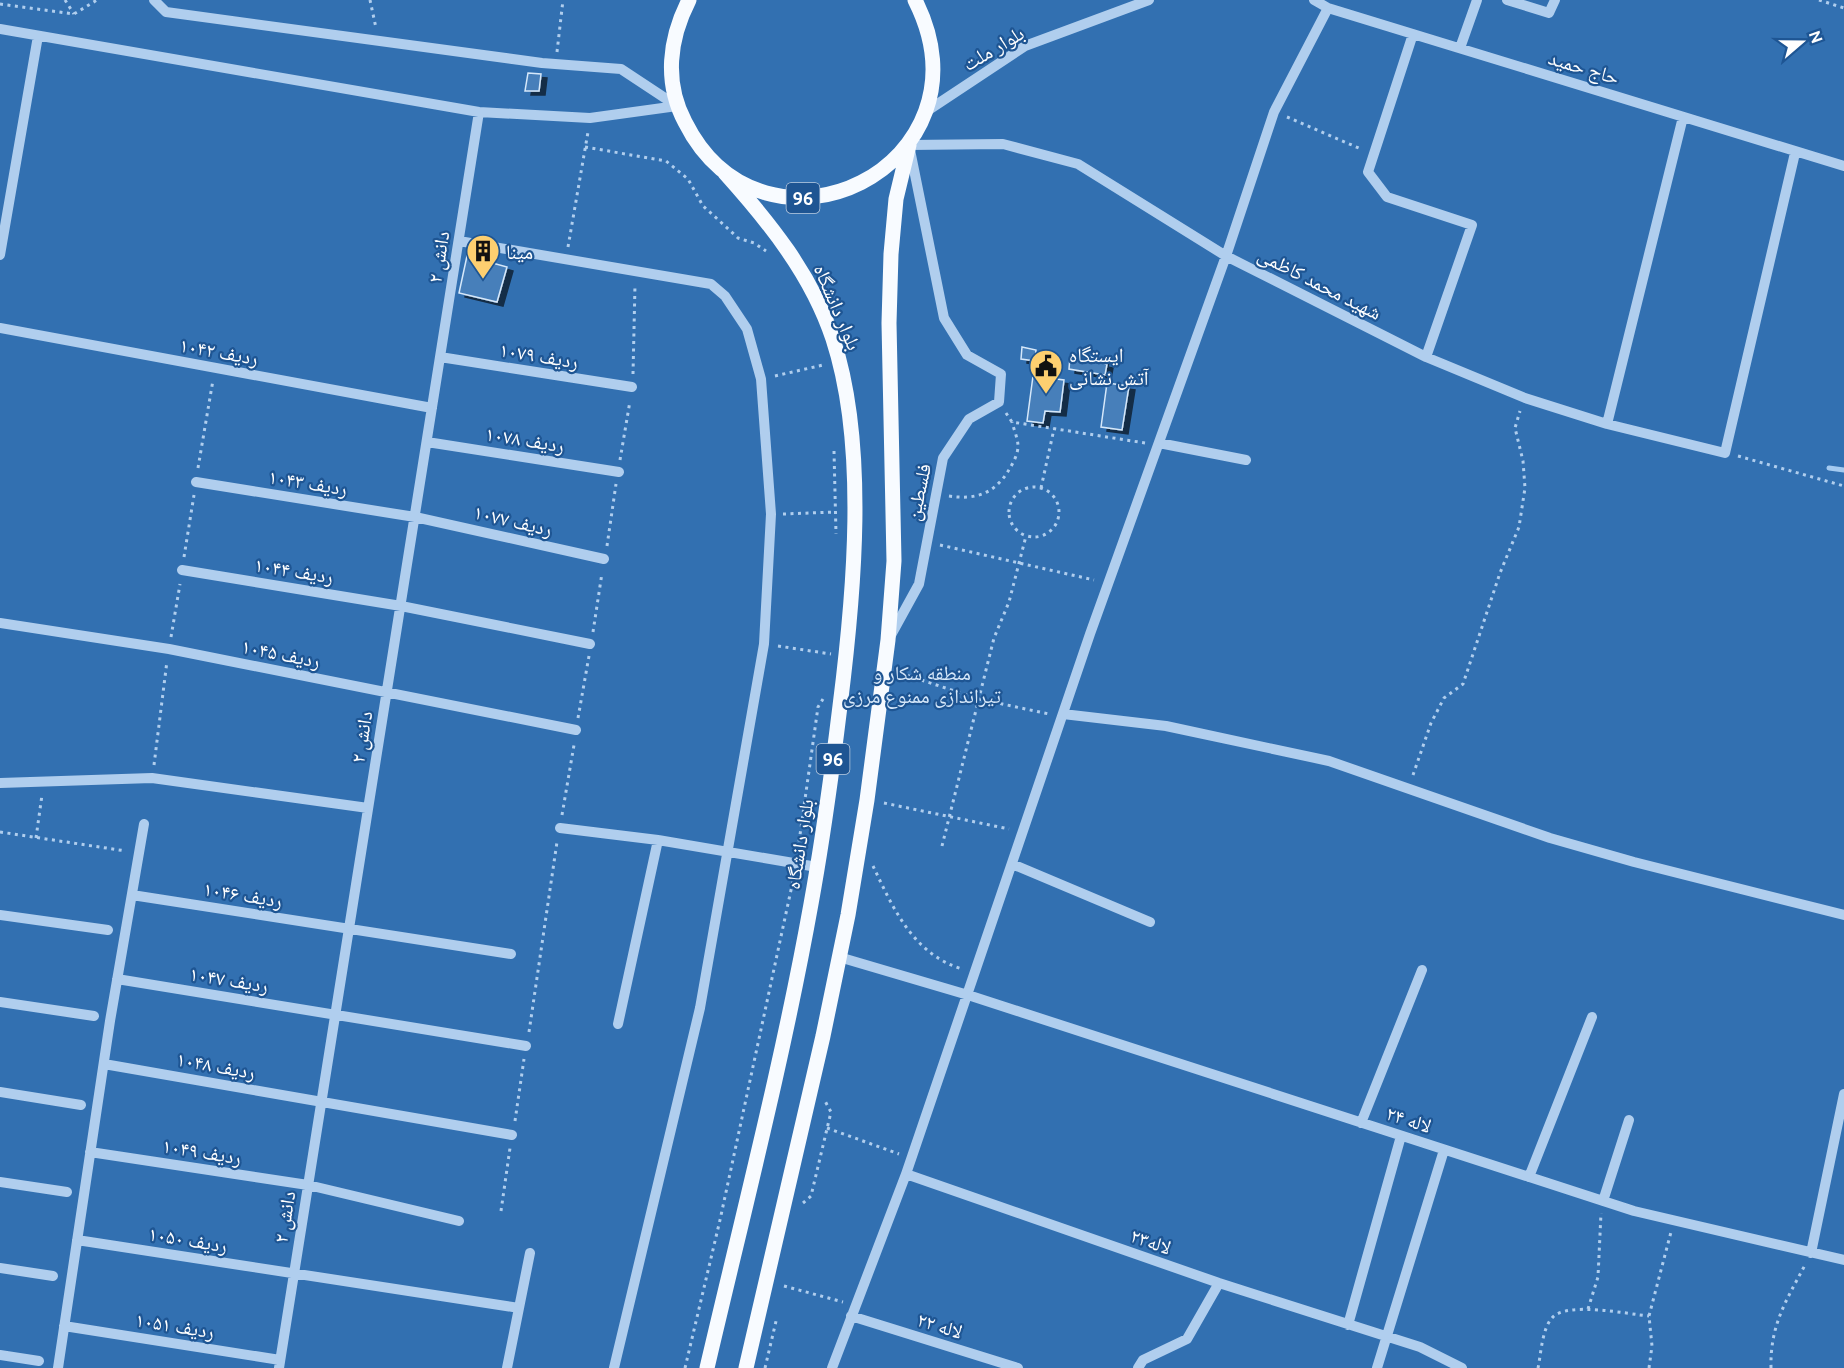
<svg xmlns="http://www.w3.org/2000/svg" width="1844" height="1368" viewBox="0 0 1844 1368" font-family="Ubuntu,'Noto Naskh Arabic',sans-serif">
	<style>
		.green { fill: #3270b1 }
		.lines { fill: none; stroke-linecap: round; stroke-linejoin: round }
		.stream { stroke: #a4caf0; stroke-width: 5 }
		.building { fill: #477fba; stroke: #d6e8fa; stroke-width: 1.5; filter: url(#shadow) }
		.path { stroke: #b0ceee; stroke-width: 3; stroke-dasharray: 3 4.5; stroke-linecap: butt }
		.minor { stroke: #b0ceee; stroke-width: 10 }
		.major { stroke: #f8fbff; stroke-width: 15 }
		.labels { text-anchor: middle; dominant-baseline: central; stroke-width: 4.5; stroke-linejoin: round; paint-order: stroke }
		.shield { fill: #1e5593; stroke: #bcccdf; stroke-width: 1.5 }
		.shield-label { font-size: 18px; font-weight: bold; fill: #fff }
		.street-label { font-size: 20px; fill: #fff; stroke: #1e5593 }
		.poi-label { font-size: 20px; fill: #fff; stroke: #1e5593; text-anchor: start }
		.park-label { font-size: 20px; fill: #d6e8fa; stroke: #1e5593 }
	</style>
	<defs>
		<filter id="shadow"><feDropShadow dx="6" dy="4" stdDeviation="0" flood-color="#0009"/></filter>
	</defs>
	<rect width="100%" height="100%" fill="#1e5593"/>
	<path class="green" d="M 0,0 L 1844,0 L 1844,1368 L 0,1368 Z"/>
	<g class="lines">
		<path class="stream" d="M 1829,468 L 1844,470"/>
	</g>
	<path class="building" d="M 528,73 L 541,74 L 539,91 L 525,91 Z
		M 467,256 L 507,267 L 497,302 L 459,293 Z
		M 1022,347 L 1036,350 L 1035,361 L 1021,359 Z
		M 1085,356 L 1103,359 L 1102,363 L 1107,364 L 1105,375 L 1069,369 L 1070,357 L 1085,360 Z
		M 1033,376 L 1064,380 L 1060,412 L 1045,411 L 1043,423 L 1027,421 Z
		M 1107,383 L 1129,386 L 1122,430 L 1101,427 Z"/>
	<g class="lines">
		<path class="path" d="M 65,0 L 74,14
			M 370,0 L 376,28
			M 1819,0 L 1844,8
			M 0,4 L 74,14 L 97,0
			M 557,52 L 563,0
			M 1287,117 L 1361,149
			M 585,147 L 666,161 L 688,179 L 703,206 L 724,225 L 738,238 L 754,243 L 766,251
			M 568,247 L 588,132
			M 633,374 L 635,285
			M 775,376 L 823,365
			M 1006,413 L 1012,422 L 1145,443
			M 834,451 L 836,534
			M 1738,456 L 1844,486
			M 620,460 L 630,401
			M 198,468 L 213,380
			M1009 512a25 25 0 1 1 50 0a25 25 0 1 1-50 0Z
			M 1041,488 L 1054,429
			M 949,496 C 975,500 993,494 1007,473 C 1012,465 1018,455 1018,446 C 1018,439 1014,430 1012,422
			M 783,514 L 835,512
			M 940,545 L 1094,580
			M 607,546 L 616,484
			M 184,557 L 194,495
			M 593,632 L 602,573
			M 171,637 L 180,584
			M 778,646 L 831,654
			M 900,673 L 979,699 L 1049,714
			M 578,718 L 589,656
			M 154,765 L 167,661
			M 1413,775 L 1431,723 L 1444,698 L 1463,684 L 1500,573 L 1519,527 L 1525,488 L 1523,461 L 1515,428 L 1520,411
			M 884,803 L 1009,829
			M 562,815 L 574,745
			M 0,832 L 126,851
			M 36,838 L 42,795
			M 942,846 L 994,638 L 1009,602 L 1026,536
			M 798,849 L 818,707 L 823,699
			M 873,866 C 893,908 913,954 962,969
			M 529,1032 L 557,842
			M 515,1121 L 524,1059
			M 827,1128 L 899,1154
			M 803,1203 L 811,1196 L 831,1112 L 825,1101
			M 501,1211 L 510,1148
			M 784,1286 L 843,1302
			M 1588,1309 L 1598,1277 L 1601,1213
			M 685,1368 L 720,1220 L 794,876
			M 765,1368 L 777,1317
			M 1538,1368 C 1541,1354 1542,1329 1552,1318 C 1566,1301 1627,1314 1649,1316
			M 1649,1368 L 1652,1346 L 1649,1316 L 1671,1232
			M 1771,1368 C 1770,1325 1786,1301 1805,1265"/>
		<path class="minor" d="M 154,0 L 166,12 L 542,63 L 621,69 L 677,106
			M 1314,0 L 1328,8 L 1844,166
			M 1507,0 L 1549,13 L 1555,0
			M 0,29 L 479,112 L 590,118 L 677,106
			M 1413,34 L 1368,172 L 1387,197 L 1472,225 L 1426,357
			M 1460,48 L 1477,0
			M 927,111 L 1025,46 L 1149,0
			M 459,241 L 711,284 L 725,296 L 747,329 L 761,379 L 771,514 L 764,644 L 700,1008 L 614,1368
			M 0,255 L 38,36
			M 0,328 L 432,408
			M 440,357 L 632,387
			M 1607,424 L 1683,117
			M 427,442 L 619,472
			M 1159,443 L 1246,460
			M 196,482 L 415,517 L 604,559
			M 182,570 L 401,606 L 590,644
			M 0,623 L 169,649 L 576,730
			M 891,635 L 919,584 L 943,458 L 969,419 L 999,402 L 1001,374 L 967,355 L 944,318 L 909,145 L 1003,144 L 1078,164 L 1226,256 L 1426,357 L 1525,398 L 1607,424 L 1725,453 L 1795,153
			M 1063,714 L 1166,726 L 1329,761 L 1550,838 L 1634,862 L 1844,915
			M 0,783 L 152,778 L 368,808
			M 560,828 L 658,840 L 817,867
			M 1012,864 L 1150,922
			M 132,895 L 511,954
			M 0,915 L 108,930
			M 839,957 L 968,995 L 1634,1211 L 1844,1260
			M 117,979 L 526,1046
			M 0,1002 L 94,1016
			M 618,1024 L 658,840
			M 104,1064 L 512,1135
			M 0,1092 L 81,1105
			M 1361,1123 L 1422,970
			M 90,1152 L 308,1185 L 459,1221
			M 906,1174 L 1219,1283 L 1420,1347 L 1462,1368
			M 1529,1177 L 1592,1017
			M 0,1182 L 67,1192
			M 1603,1201 L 1629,1120
			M 77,1240 L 519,1308
			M 1811,1253 L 1844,1094
			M 0,1268 L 53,1276
			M 851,1316 L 1018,1368
			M 1348,1325 L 1401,1136
			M 64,1326 L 280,1360
			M 0,1355 L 39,1361
			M 58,1368 L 110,1021 L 144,824
			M 279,1368 L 479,112
			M 507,1368 L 530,1253
			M 832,1368 L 906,1174 L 1090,634 L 1226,256 L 1274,112 L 1328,8
			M 1138,1368 L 1143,1360 L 1187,1339 L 1219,1283
			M 1377,1368 L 1444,1150"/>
		<path class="major" d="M 689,0 C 669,39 664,82 685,122 C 764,280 999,166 915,0
			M 707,1368 C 743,1214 783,1060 811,904 C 823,838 832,772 840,706 C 854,595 868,446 833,339 C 812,275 769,222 725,173
			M 746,1368 L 823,1036 L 848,915 L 867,800 L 888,640 L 894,561 L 889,323 L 891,254 L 896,199 L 909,145"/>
	</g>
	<defs>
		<g id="building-pin" transform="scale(1.725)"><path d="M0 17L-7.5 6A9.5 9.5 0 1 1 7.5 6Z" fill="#fdcf70" stroke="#1e5593"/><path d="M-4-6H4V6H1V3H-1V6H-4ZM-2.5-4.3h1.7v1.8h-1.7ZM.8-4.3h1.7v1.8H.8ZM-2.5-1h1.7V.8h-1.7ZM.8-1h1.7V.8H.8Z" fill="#111"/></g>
		<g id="civic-pin" transform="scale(1.725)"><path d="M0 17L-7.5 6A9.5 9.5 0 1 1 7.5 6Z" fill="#fdcf70" stroke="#1e5593"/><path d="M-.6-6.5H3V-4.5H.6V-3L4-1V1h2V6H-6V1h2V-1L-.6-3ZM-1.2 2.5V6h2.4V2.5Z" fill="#111"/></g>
	</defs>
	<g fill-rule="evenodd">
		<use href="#building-pin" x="483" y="251"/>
		<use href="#civic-pin" x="1046" y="366"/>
	</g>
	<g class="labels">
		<g class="shield">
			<rect x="786.5" y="183" width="33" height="30" rx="4.5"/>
			<rect x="816.5" y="744" width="33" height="30" rx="4.5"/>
		</g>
		<g class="shield-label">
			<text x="803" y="198">96</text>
			<text x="833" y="759">96</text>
		</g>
		<g class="street-label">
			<text transform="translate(993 48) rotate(-31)">بلوار ملت</text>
			<text transform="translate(1584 67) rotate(17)">حاج حمید</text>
			<text transform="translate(438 257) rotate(-81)">دانش ۲</text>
			<text transform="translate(1320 283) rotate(27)">شهید محمد کاظمی</text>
			<text transform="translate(838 307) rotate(67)">بلوار دانشگاه</text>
			<text transform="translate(219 351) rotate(10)">ردیف ۱۰۴۲</text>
			<text transform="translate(539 355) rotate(9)">ردیف ۱۰۷۹</text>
			<text transform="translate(525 439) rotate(9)">ردیف ۱۰۷۸</text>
			<text transform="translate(308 482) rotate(9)">ردیف ۱۰۴۳</text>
			<text transform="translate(918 492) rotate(-78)">فلسطین</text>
			<text transform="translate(513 520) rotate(13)">ردیف ۱۰۷۷</text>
			<text transform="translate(294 570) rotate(9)">ردیف ۱۰۴۴</text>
			<text transform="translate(281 653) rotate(11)">ردیف ۱۰۴۵</text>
			<text transform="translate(361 737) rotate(-81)">دانش ۲</text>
			<text transform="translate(799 844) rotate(-81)">بلوار دانشگاه</text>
			<text transform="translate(243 894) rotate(9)">ردیف ۱۰۴۶</text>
			<text transform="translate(229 979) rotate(9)">ردیف ۱۰۴۷</text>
			<text transform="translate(216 1065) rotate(10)">ردیف ۱۰۴۸</text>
			<text transform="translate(1409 1119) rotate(18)">لاله ۲۴</text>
			<text transform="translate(202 1151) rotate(9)">ردیف ۱۰۴۹</text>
			<text transform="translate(284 1217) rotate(-81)">دانش ۲</text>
			<text transform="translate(188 1239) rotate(9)">ردیف ۱۰۵۰</text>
			<text transform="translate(1151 1241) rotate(19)">لاله۲۳</text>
			<text transform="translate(175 1325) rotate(9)">ردیف ۱۰۵۱</text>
			<text transform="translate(940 1325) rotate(17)">لاله ۲۲</text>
		</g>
		<g class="poi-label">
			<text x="506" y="251">مینا</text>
			<text x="1069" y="354">ایستگاه<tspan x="1069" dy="23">آتش نشانی</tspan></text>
		</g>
		<g class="park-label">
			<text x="922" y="672">منطقه شکار و<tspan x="922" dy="23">تیراندازی ممنوع مرزی</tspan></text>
		</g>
	</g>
	<g transform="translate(1802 42) rotate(70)" stroke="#1e5593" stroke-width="4.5" paint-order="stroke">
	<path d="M0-4.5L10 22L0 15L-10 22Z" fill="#ffffff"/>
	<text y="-9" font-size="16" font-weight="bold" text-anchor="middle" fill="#ffffff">N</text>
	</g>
</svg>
